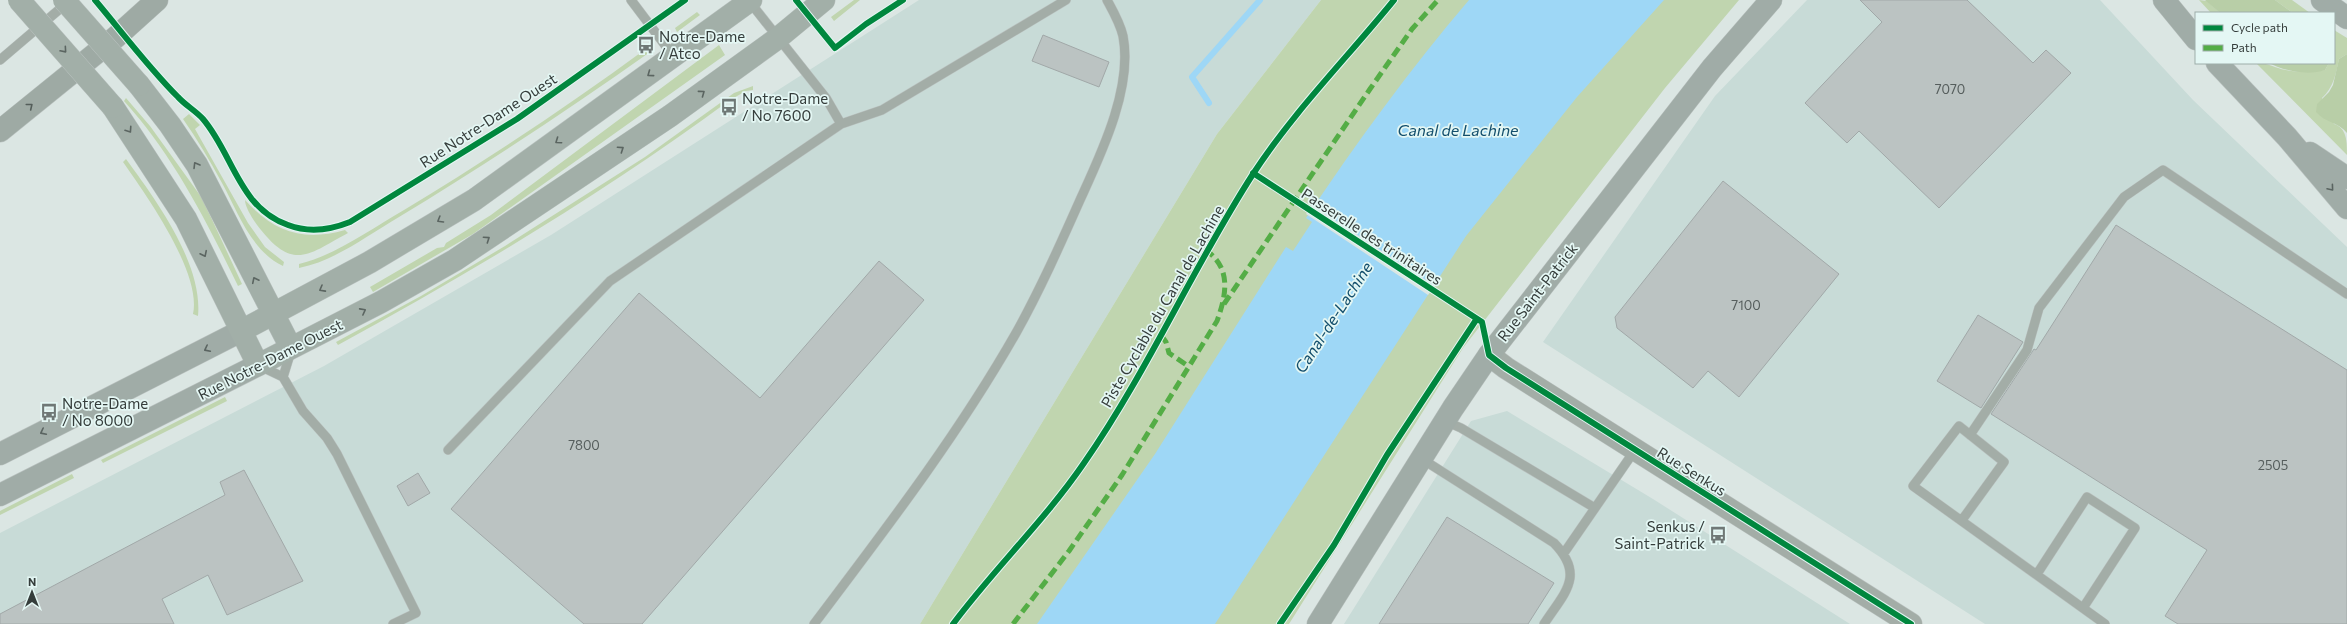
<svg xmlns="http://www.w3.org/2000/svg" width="2347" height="624" viewBox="0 0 2347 624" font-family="Commissioner,sans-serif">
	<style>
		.built { fill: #c8dbd7 }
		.green { fill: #c0d5af }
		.forest { fill: #b8cea7 }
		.water { fill: #9ed7f6 }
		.pier { fill: #dbe6e3 }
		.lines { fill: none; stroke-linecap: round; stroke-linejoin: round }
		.stream { stroke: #9ed7f6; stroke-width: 6 }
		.building { fill: #bbc3c2; stroke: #a1a8a8 }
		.service-casing { stroke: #bbc3c1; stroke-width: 10 }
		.tertiary-casing { stroke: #bbc3c1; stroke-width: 23 }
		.secondary-casing { stroke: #bbc3c1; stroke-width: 23 }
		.primary-casing { stroke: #bbc3c1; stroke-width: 23 }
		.motorway-casing { stroke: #bbc3c1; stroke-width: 23 }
		.service { stroke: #a3ada7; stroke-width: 9 }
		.tertiary { stroke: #a3ada7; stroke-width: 22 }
		.secondary { stroke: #a0aca7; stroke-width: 22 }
		.primary { stroke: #a2afa8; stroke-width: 22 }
		.motorway { stroke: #9eaaa4; stroke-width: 22 }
		.primary-bridge-casing { stroke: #bbc3c1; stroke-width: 23; stroke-linecap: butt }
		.primary-bridge { stroke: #a2afa8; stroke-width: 22 }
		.quiet { stroke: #54ad46; stroke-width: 5; stroke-dasharray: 10 5; stroke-linecap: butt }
		.cycleway-casing { stroke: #e4f7f4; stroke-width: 8 }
		.cycleway { stroke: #00873e; stroke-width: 6 }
		.oneway { stroke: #5b6561 }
		.oneway2 { stroke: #545e5a }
		.oneway3 { stroke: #5a6461 }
		.labels { text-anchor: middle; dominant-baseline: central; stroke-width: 3.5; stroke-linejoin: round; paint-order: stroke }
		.number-label { font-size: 13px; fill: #565e5d }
		.poi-label { font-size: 15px; fill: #353d3b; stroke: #e4f7f4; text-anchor: start }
		.street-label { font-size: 15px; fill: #353d3b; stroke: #e4f7f4 }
		.water-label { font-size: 16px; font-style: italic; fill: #134f6d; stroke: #e4f7f4 }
	</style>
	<rect width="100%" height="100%" fill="#dbe6e3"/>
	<path class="built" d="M 919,0 L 1321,0 L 1217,134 L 920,624 L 0,624 L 0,533 L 324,366 L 551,235 Z
		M 1807,0 L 2100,0 L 2193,100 L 2347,247 L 2347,624 L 1985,624 L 1543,342 L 1715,96 Z
		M 1507,411 L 1653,499 L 1850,624 L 1344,624 L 1471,421 Z"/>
	<path class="green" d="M 854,0 L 860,0 L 834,21 L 831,17 Z
		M 1321,0 L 1739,0 L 1665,88 L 1463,348 L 1289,624 L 920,624 L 1217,134 Z
		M 2199,0 L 2207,1 L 2220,13 L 2211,13 Z
		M 2275,0 L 2292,0 L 2310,13 L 2293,13 Z
		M 697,12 L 700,15 L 677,32 L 675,28 Z
		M 2334,30 L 2347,38 L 2347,54 L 2339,59 C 2336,74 2333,88 2322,98 L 2334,124 C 2347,128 2347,142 2347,155 L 2256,63 C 2270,63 2274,68 2286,70 C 2299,73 2312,71 2325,70 L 2329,63 L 2334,63 Z
		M 719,45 L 725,55 L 473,234 L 373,292 L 370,287 L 437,248 L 444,247 L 446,243 L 491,215 Z
		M 647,48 L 650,52 C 568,110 485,165 399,217 C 368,235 335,261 299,268 L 299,264 C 336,255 371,229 404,210 C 487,160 568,106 647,48 Z
		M 753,86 L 753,90 L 746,91 L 730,100 C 605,192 474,271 338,345 L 336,342 L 421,296 L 505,246 L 645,157 L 734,93 Z
		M 126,98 L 150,126 L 202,198 L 242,284 L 238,286 C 206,220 173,155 124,101 Z
		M 189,114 L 200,125 L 195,129 L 248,223 L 265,247 L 284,262 L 283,266 C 251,251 238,212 222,183 C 210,161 197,139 183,119 Z
		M 126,159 C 156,200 203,264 198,316 L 193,314 C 202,273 146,195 123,162 Z
		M 245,200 C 274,232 303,242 345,230 L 348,233 C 309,254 294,271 261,230 C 255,223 245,208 245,200 Z
		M 225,397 L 227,401 L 103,463 L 101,460 Z
		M 72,474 L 74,478 L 0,515 L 0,511 Z"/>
	<path class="forest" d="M 2205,0 L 2275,0 L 2293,13 L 2220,13 Z
		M 2347,54 L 2347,133 C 2339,122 2325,123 2316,112 L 2317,104 L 2329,92 L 2333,85 L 2339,59 Z
		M 2269,63 L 2329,63 L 2325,70 C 2308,76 2284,71 2269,63 Z"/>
	<path class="water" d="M 1469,0 L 1664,0 L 1577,97 L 1466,236 L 1215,624 L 1037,624 L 1155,454 L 1286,247 L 1293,251 L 1312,222 L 1306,218 C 1357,142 1410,69 1469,0 Z"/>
	<path class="pier" d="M 1312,205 L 1435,286 L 1428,295 L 1306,214 Z"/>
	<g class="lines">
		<path class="stream" d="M 1209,103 L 1192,77 L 1260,0"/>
	</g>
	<path class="building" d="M 1860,0 L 1967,0 L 2033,63 L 2046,50 L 2071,73 L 1939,208 L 1859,131 L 1847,143 L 1805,103 L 1882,22 Z
		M 1043,35 L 1109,62 L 1099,87 L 1032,61 Z
		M 1723,181 L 1839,274 L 1739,397 L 1708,371 L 1693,388 L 1617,328 L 1615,317 Z
		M 2116,225 L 2347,370 L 2347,624 L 2178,624 L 2165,616 L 2207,550 L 1991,414 L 2034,349 L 2036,350 Z
		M 879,261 L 924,300 L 642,624 L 584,624 L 451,509 L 639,293 L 760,398 Z
		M 1978,315 L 2023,342 L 1981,408 L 1937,381 Z
		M 244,470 L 303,581 L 227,615 L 208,575 L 162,599 L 174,624 L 0,624 L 0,614 L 225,495 L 220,482 Z
		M 418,473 L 430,493 L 408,506 L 397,486 Z
		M 1447,517 L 1554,583 L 1528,624 L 1379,624 Z"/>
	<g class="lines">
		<g class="service-casing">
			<path id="service" d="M 631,0 L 674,57
				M 0,60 L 68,2
				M 841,124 L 882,110 L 1066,0
				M 260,366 L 283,377 L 303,411 L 327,438 L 337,454 L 416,613 L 393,624
				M 283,377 L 291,351
				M 1445,421 L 1461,428 L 1595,508
				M 1970,435 L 2027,350 L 2039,308 L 2124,197 L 2163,170 L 2347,294
				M 448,450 L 610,281 L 841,124 L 826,98 L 749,1
				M 1422,459 L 1554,543 C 1586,576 1564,593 1544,624
				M 1962,520 L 2004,462 L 1959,426 L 1913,486 L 2105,624
				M 1564,553 L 1635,450
				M 2037,574 L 2087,497 L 2135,528 L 2083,608
				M 814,624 C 885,530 958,435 1016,333 C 1040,290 1060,245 1080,200 C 1101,154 1133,88 1123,36 C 1120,23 1113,11 1107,0"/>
		</g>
		<g class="tertiary-casing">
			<path id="tertiary" d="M 1489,355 L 1506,368 L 1911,624"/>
		</g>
		<g class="secondary-casing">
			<path id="secondary" d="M 2164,0 L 2196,39
				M 2322,0 L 2347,18
				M 2217,63 L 2287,137 L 2347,208
				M 2310,153 L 2347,178
				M 0,454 L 241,331
				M 0,495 L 258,365
				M 1318,624 L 1453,408 L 1489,355 L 1712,68 L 1771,0"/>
		</g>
		<g class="primary-casing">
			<path id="primary" d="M 139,85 L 170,125 L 197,165 L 291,348
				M 113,107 L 186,219 L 258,365 L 381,302 L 455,260 L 670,116 L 778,38 L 824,0
				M 241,331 L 370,262 L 474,200 L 751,0"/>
		</g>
		<g class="motorway-casing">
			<path id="motorway" d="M 0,131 L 116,37 L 157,0"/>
		</g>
		<use href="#service" class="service"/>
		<use href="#tertiary" class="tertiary"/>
		<use href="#secondary" class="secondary"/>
		<use href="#primary" class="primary"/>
		<use href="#motorway" class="motorway"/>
		<g class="primary-bridge-casing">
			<path id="primary-bridge" d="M 19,0 L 113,107
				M 64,0 L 139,85"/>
		</g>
		<use href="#primary-bridge" class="primary-bridge"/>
		<path class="quiet" d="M 1224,304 L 1370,89 L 1412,29 L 1438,0
			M 1161,335 L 1166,342 L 1169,353 L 1188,366
			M 1013,624 L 1069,551 L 1122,475 L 1217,321 C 1226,296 1232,269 1207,251"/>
		<g class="cycleway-casing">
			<path id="cycleway" d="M 95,0 C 122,32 148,67 178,97 C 185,105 196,111 203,119 C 233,154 239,208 288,225 C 309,233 330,230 350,222 L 517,119 L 685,0
				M 796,0 L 835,48 L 866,24 L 903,0
				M 1253,173 L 1482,322 L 1489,355 L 1506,368 L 1911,624
				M 953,624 C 994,569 1045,520 1084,463 C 1148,371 1193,267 1253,174 C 1294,111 1347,58 1394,0
				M 1280,624 L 1334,545 L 1387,455 L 1476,320"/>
		</g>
		<use href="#cycleway" class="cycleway"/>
	</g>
	<defs><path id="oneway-chevron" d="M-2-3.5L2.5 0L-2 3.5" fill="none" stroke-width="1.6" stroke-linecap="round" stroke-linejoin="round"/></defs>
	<g class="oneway">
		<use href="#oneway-chevron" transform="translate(64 50) rotate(49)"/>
		<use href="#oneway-chevron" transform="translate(650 74) rotate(144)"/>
		<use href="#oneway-chevron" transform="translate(702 93) rotate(-36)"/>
		<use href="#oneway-chevron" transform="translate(129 130) rotate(56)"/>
		<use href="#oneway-chevron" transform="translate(558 141) rotate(145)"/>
		<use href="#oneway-chevron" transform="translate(621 149) rotate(-34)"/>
		<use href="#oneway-chevron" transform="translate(196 165) rotate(-121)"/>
		<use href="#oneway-chevron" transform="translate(440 220) rotate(149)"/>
		<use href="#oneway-chevron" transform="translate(487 239) rotate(-34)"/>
		<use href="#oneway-chevron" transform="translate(204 254) rotate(64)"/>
		<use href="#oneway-chevron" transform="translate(255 280) rotate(-116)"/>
		<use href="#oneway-chevron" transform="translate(322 289) rotate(151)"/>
		<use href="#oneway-chevron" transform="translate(363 311) rotate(-28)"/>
	</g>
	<use class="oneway2" href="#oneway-chevron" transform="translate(30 106) rotate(-39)"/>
	<g class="oneway3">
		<use href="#oneway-chevron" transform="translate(2331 188) rotate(50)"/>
		<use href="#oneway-chevron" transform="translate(207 349) rotate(153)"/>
		<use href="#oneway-chevron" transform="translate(43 432) rotate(153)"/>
	</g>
	<defs>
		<g id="bus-bare" transform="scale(1.38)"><path d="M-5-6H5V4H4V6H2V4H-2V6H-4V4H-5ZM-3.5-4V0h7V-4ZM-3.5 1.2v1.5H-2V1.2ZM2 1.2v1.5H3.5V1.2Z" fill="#6f7876" stroke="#e4f7f4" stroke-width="2.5" paint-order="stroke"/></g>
	</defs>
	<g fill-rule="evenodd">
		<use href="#bus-bare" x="646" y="45"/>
		<use href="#bus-bare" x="729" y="107"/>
		<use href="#bus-bare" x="49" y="412"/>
		<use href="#bus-bare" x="1718" y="535"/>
	</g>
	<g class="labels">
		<g class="number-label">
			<text x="1950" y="89">7070</text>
			<text x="1746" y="305">7100</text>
			<text x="584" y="445">7800</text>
			<text x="2273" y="465">2505</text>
		</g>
		<g class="poi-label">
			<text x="659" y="36">Notre-Dame<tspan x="659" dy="17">/ Atco</tspan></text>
			<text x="742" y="98">Notre-Dame<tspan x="742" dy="17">/ No 7600</tspan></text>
			<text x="62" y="403">Notre-Dame<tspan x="62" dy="17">/ No 8000</tspan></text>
			<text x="1705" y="526" text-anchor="end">Senkus /<tspan x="1705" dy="17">Saint-Patrick</tspan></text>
		</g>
		<g class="street-label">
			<text transform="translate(488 120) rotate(-33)">Rue Notre-Dame Ouest</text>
			<text transform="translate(1372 236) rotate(33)">Passerelle des trinitaires</text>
			<text transform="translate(1537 292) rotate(-52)">Rue Saint-Patrick</text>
			<text transform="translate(1162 306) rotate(-60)">Piste Cyclable du Canal de Lachine</text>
			<text transform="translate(270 359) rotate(-27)">Rue Notre-Dame Ouest</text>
			<text transform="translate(1692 471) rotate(32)">Rue Senkus</text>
		</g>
		<g class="water-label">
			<text x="1458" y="129">Canal de Lachine</text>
			<text transform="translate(1333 317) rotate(-57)">Canal-de-Lachine</text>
		</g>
	</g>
	<rect x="2195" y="12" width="140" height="52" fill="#e4f7f4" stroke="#9eadaa"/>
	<rect x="2203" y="25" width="20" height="6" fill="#00873e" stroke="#9eadaa"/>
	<text x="2231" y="32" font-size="12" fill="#353d3b">Cycle path</text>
	<rect x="2203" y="45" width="20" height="6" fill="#54ad46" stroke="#9eadaa"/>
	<text x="2231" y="52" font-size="12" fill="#353d3b">Path</text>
	<g transform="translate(32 592)" stroke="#e4f7f4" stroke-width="3" paint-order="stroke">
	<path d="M0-3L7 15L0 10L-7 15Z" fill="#353d3b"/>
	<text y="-6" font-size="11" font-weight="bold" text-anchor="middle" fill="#353d3b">N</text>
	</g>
</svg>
